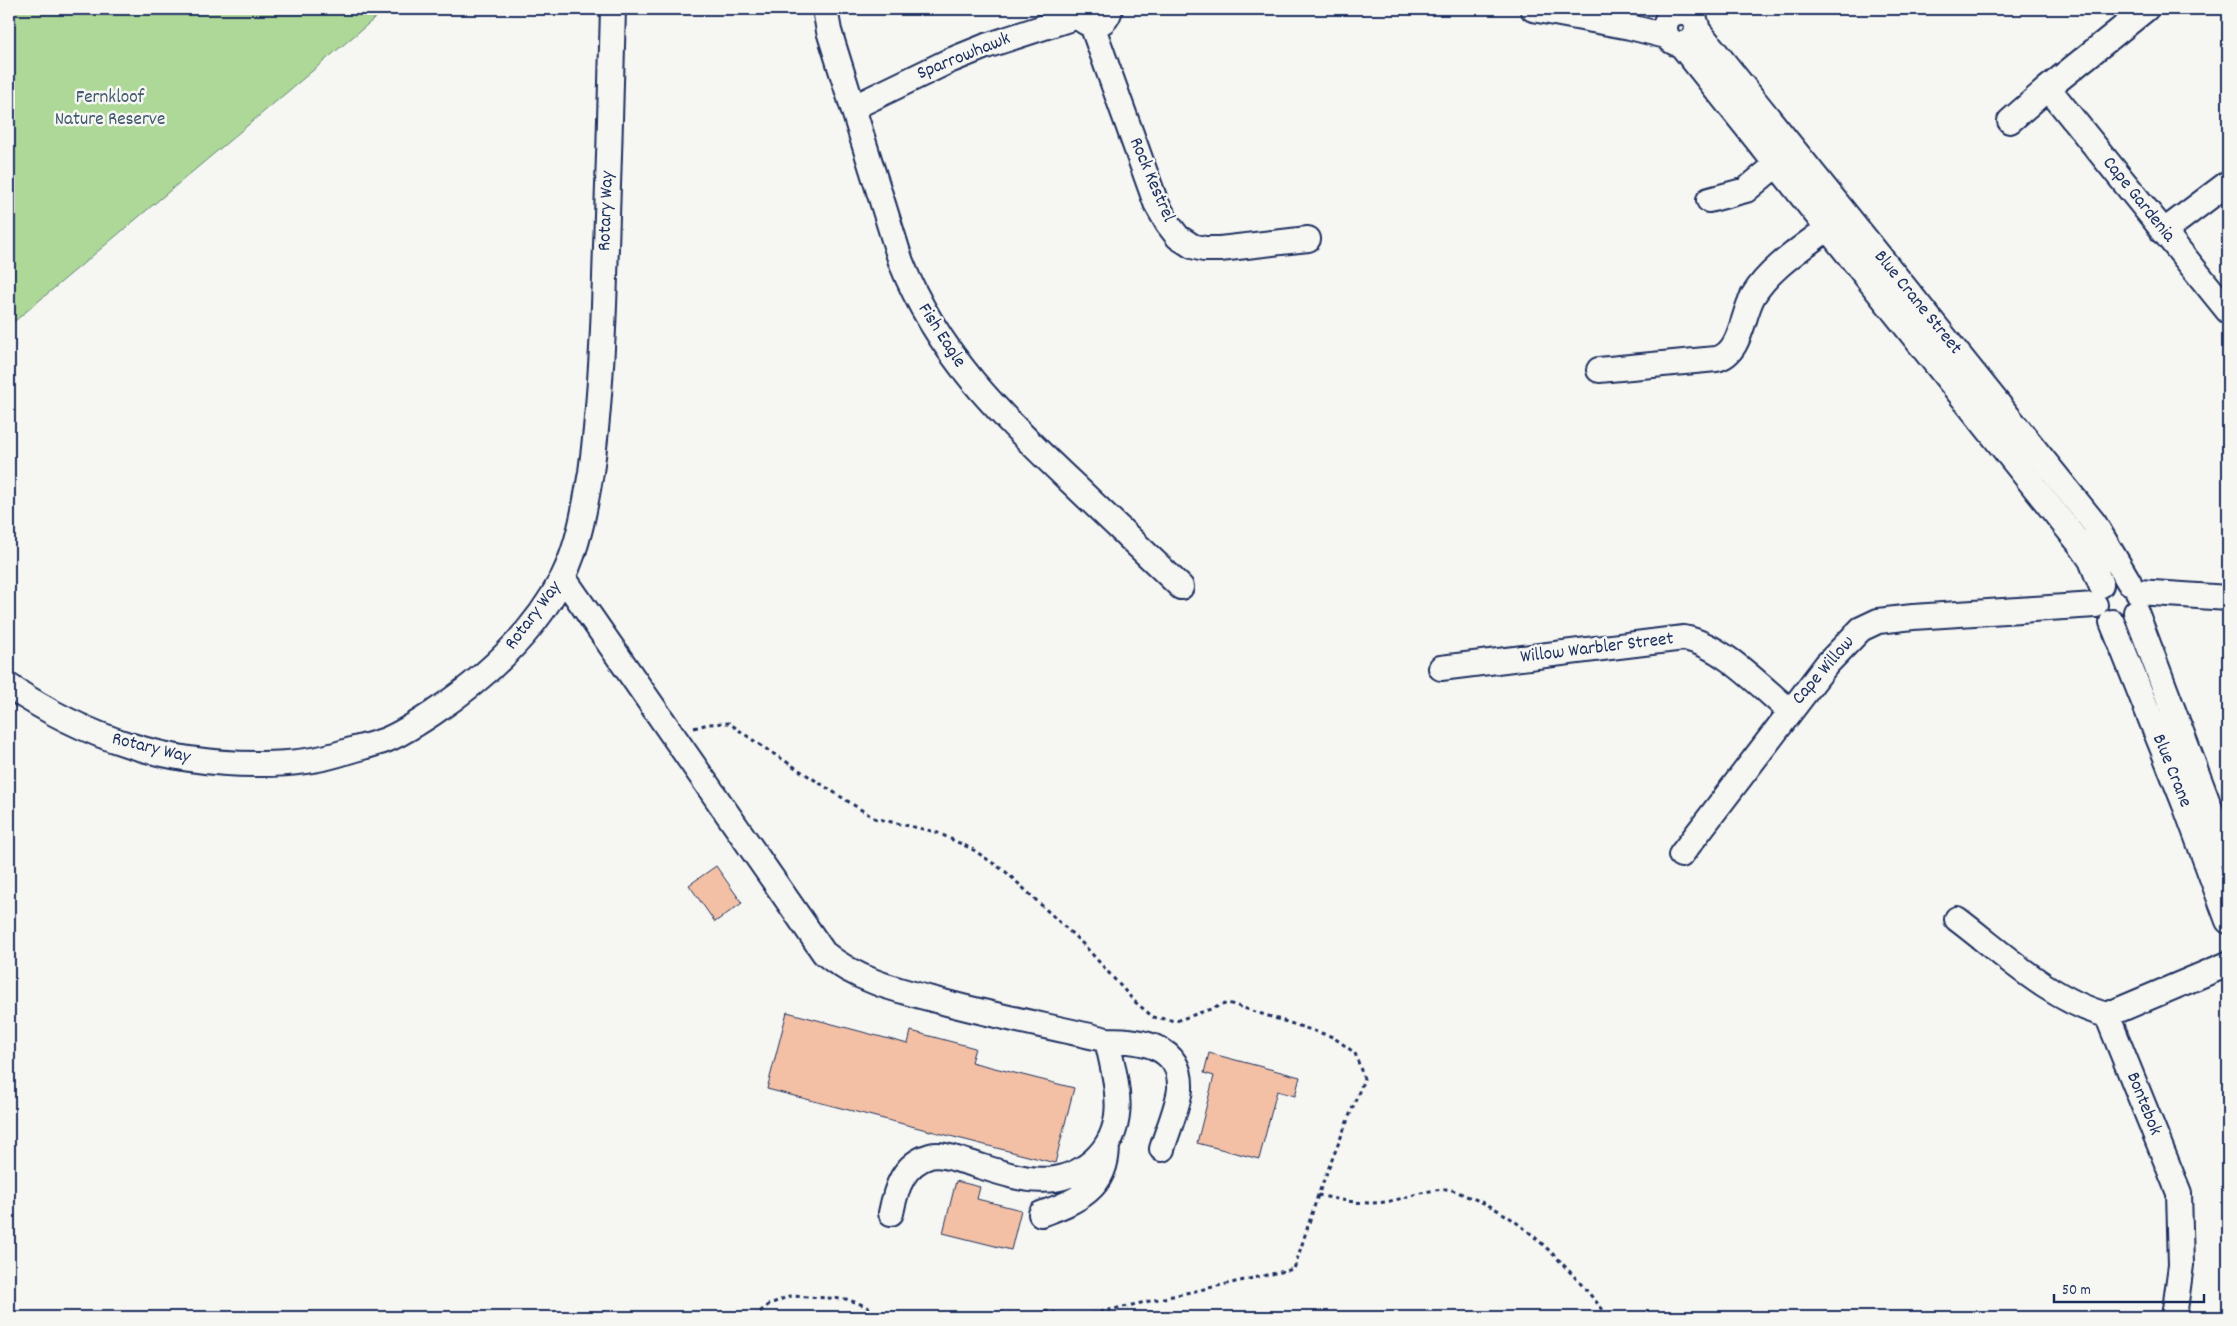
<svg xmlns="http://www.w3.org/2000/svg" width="2237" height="1326" viewBox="0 0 2237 1326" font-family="Dekko,sans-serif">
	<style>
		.green { fill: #add897; stroke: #64847a }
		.building { fill: #f3c0a5; stroke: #1b2f5e }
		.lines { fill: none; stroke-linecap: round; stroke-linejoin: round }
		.minor-casing { stroke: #1b2f5e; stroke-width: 28 }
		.path { stroke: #1b2f5e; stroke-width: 3; stroke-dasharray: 4 4; stroke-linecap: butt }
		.minor { stroke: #f6f6f2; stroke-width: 24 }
		.labels { text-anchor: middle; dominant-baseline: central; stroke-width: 5; stroke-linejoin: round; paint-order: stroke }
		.street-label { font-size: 19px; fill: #1b2f5e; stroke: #f6f6f2 }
		.park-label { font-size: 19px; fill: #40596c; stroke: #f6f6f2 }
	</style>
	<rect width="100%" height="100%" fill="#f6f6f2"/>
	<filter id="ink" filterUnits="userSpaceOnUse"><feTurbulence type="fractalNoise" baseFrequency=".02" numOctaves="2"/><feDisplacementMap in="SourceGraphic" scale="10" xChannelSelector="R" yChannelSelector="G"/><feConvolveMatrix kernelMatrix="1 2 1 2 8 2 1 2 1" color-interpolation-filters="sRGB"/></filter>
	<g filter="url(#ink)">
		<path class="green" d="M 9,9 L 386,9 L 9,326 Z"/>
		<path class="building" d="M 716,866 L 742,903 L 715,922 L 689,885 Z
			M 787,1012 L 908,1044 L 911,1031 L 975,1048 L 971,1062 L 1074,1088 L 1055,1163 L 767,1089 Z
			M 1209,1053 L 1300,1077 L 1295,1096 L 1277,1091 L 1259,1159 L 1197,1143 L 1214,1076 L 1204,1073 Z
			M 956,1181 L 980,1187 L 977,1199 L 1021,1210 L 1011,1250 L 943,1233 Z"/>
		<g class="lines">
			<g class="minor-casing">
				<path id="minor" d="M 825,9 L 829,31 L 901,262 C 937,353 1001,416 1071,482 C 1108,517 1144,552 1181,587
					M 1533,9 L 1630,27 L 1666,36
					M1665 28a16 16 0 1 1 32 0a16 16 0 1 1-32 0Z
					M 1081,19 C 1093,30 1107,24 1110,9
					M 1092,25 L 1156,203 L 1168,224 L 1178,237 L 1192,246 L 1204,249 L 1220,249 L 1308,239
					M 1697,29 L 2094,523 L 2129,582
					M 1681,45 L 2079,543 L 2091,560 L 2101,585
					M 2048,88 L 2228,311
					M 854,107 L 949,61 L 986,46 L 1078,16
					M 2010,121 L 2048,88 L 2146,9
					M 1709,200 L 1746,190 L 1777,164
					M 2163,232 L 2228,183
					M 1599,370 L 1716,359 C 1741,354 1742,315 1753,296 C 1771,265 1813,241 1840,219
					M 563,577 L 824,953 C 855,979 893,989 932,999 C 989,1015 1048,1026 1107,1040 C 1116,1082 1131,1128 1093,1161 C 1052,1196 1009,1174 963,1161 C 953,1158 941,1153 930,1156 C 903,1164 896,1188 891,1213
					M 2138,592 L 2228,598
					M 2136,612 L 2228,856
					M 2112,622 L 2185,805 L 2228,921
					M 1441,668 L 1684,638 C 1722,645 1761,687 1790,711
					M 9,686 C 86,738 167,765 261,764 C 289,764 318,761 345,752 C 358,748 372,745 386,740 C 403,733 418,723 433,713 C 485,678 534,634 563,577 C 579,545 585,507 591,472 C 600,407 603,342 605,277 C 608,188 611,98 613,9
					M 1681,855 L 1827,664 L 1861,629 L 1878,621 L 1913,617 L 2095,605
					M 1957,919 C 2002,953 2052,1001 2107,1015 L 2228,964
					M 2107,1015 L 2179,1193 L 2181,1265 L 2174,1317
					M 1107,1040 C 1140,1040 1182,1045 1180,1089 C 1178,1107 1167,1132 1162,1149
					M 1041,1214 C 1077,1201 1107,1189 1107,1145"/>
			</g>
			<path class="path" d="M 694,728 L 708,724 L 729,723 L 757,743 L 874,818 L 936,832 L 972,849 L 1006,872 L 1083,944 L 1134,1001 L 1153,1017 L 1176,1021 L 1228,1003 L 1333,1037 L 1355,1053 L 1364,1079 L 1318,1195 C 1340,1200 1362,1205 1385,1202 C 1405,1199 1424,1190 1445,1189 C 1452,1189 1460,1193 1466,1196 C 1525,1215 1571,1272 1609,1317
				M 754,1317 L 768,1305 L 789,1296 L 846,1299 L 863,1305 L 887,1317
				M 993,1317 L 1004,1312 L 1022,1317
				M 1030,1317 L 1044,1311 L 1078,1317 L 1294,1269 L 1318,1195"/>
			<use href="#minor" class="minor"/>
		</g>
	</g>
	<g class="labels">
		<g class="street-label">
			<text transform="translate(964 57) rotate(-22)">Sparrowhawk</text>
			<text transform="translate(1151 180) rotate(67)">Rock Kestrel</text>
			<text transform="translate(2138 200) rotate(51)">Cape Gardenia</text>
			<text transform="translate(607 211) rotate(-88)">Rotary Way</text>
			<text transform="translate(1917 303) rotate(51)">Blue Crane Street</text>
			<text transform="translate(941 336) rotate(57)">Fish Eagle</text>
			<text transform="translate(534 616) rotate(-53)">Rotary Way</text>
			<text transform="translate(1597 649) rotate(-7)">Willow Warbler Street</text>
			<text transform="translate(1824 671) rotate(-49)">Cape Willow</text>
			<text transform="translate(151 749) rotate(14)">Rotary Way</text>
			<text transform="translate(2171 771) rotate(68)">Blue Crane</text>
			<text transform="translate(2143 1104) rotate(68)">Bontebok</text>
		</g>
		<g class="park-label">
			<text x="110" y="98">Fernkloof<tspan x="110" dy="22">Nature Reserve</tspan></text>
		</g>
	</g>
	<rect width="2237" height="1326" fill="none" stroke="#f6f6f2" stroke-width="30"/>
	<rect x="15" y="15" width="2207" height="1296" fill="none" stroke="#1b2f5e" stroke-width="2" filter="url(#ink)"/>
	<path d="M2054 1294v8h150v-8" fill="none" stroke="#1b2f5e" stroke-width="2.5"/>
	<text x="2062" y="1294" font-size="15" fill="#1b2f5e" stroke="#f6f6f2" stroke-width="4" paint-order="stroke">50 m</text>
</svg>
